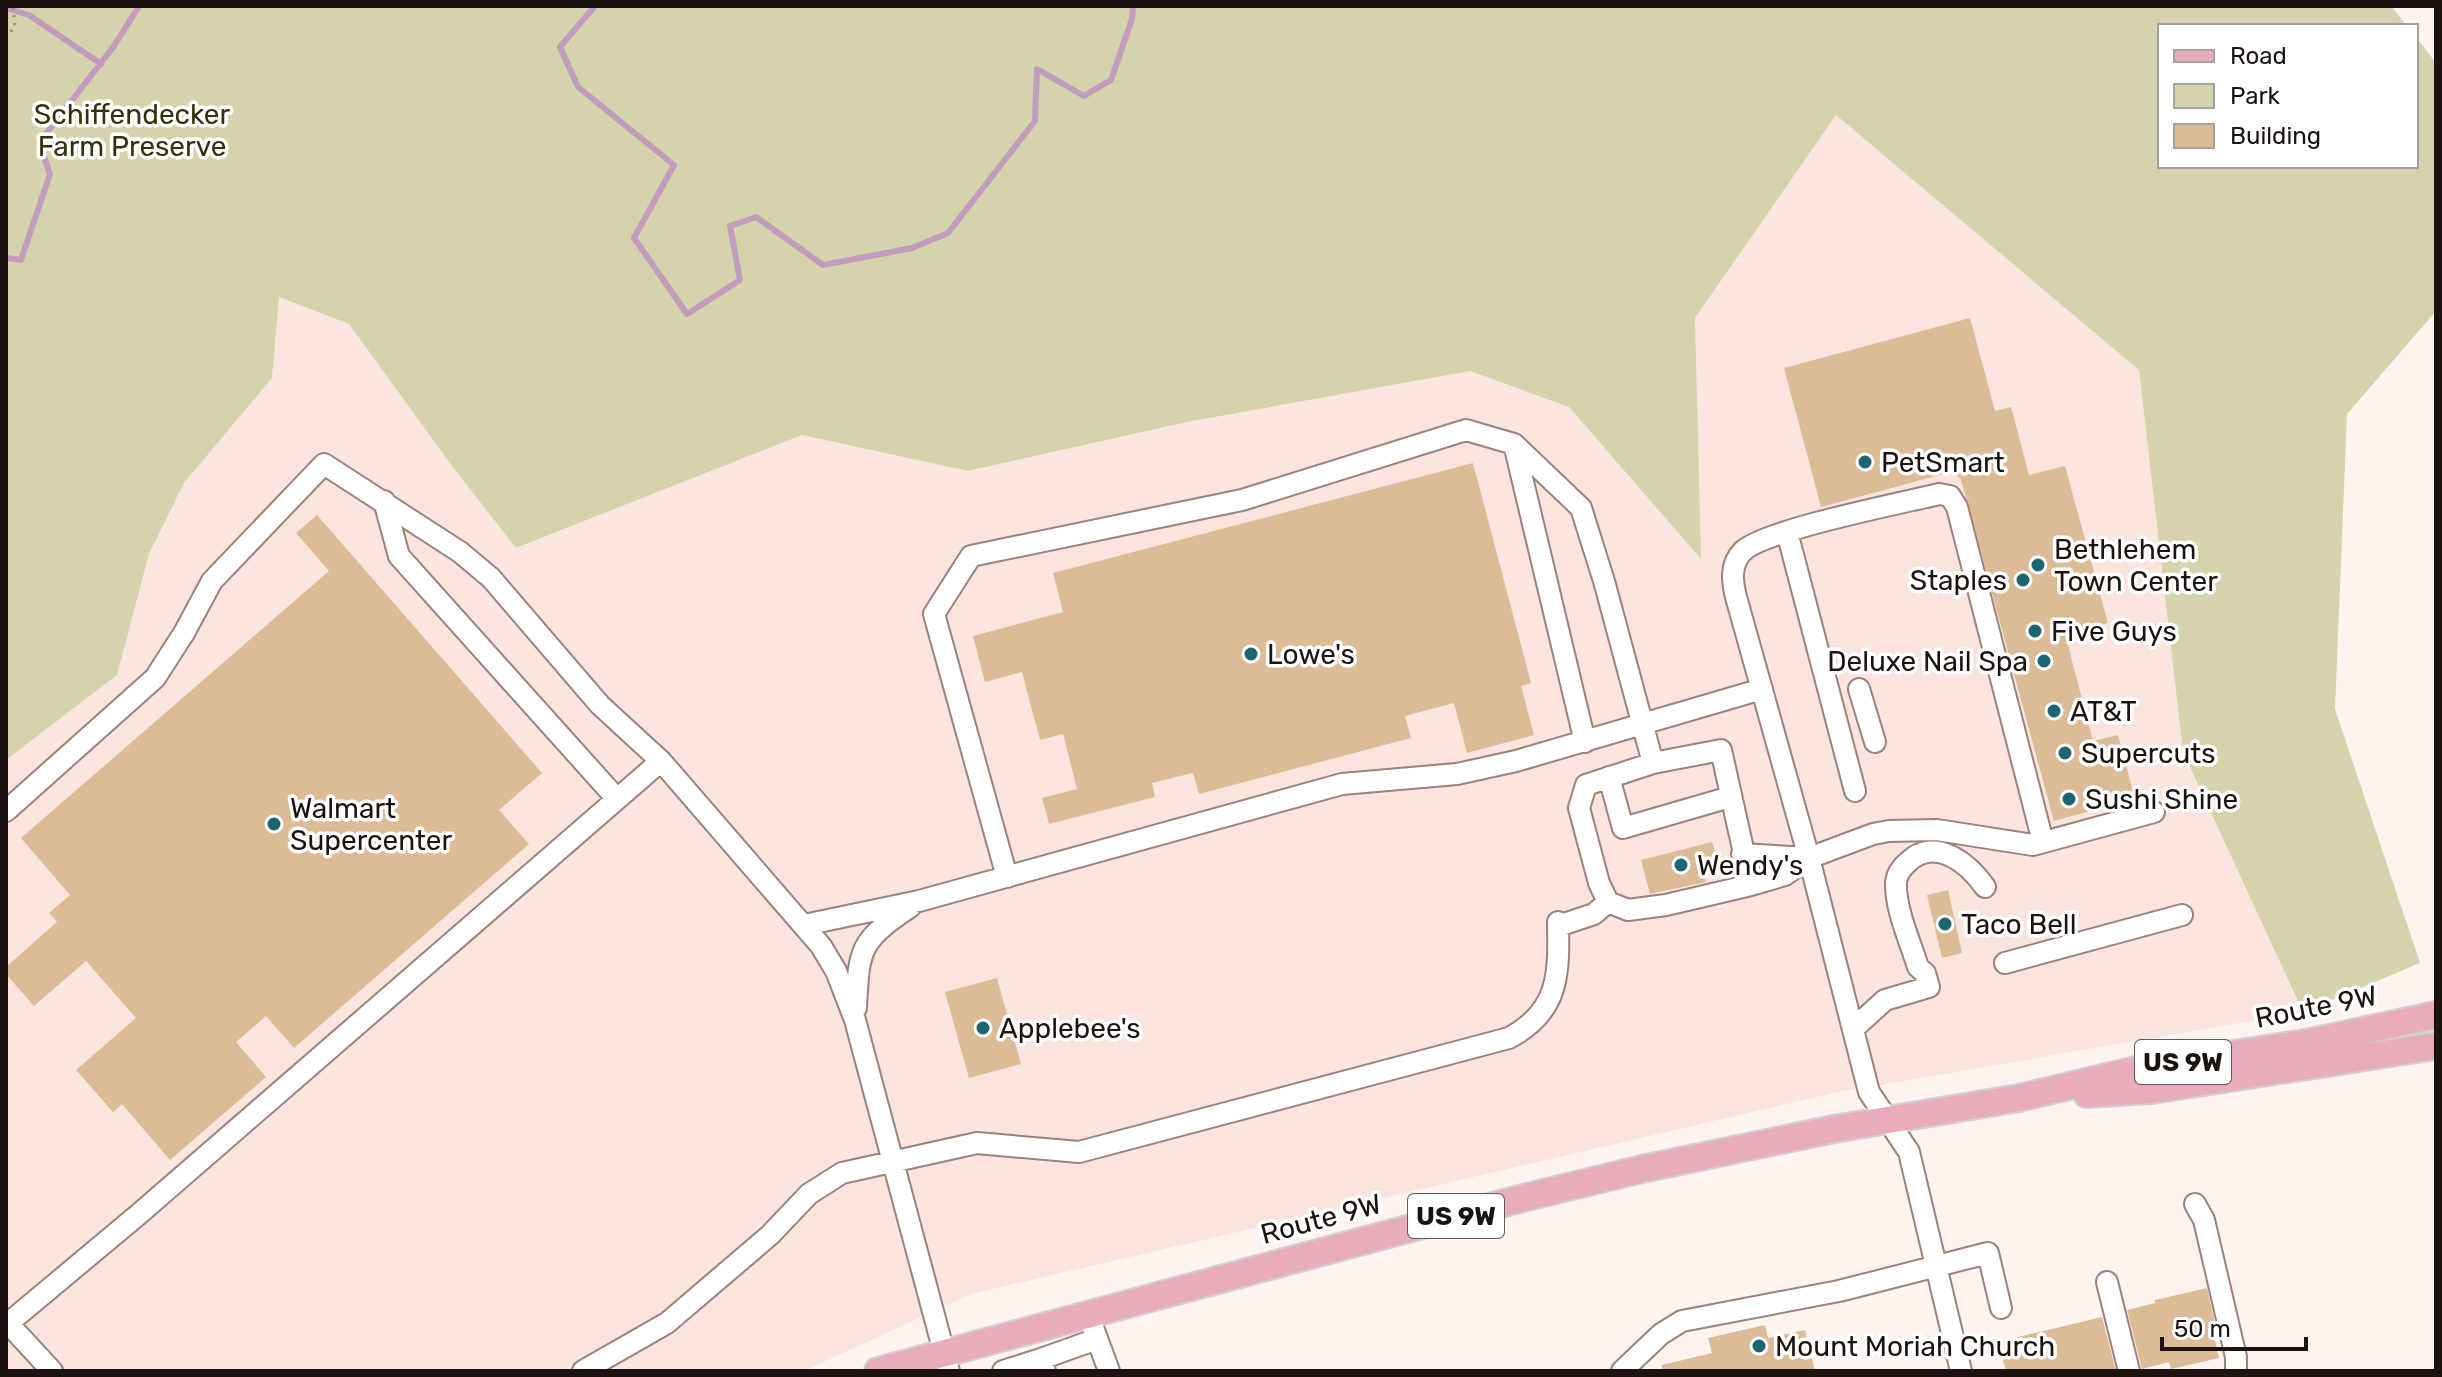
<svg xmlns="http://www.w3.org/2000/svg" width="2442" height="1377" viewBox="0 0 2442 1377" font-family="Rubik,sans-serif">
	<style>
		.built { fill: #f9e5de }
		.green { fill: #d4d3ac }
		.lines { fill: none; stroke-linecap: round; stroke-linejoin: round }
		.stream { stroke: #c29cbc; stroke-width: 6 }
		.building { fill: #dbbc96 }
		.minor-casing { stroke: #9b827a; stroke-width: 24 }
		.major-casing { stroke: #d2d0cf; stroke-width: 30 }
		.path { stroke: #948a87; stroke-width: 3; stroke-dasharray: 2 6; stroke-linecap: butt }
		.minor { stroke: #fff; stroke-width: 20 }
		.major { stroke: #e8acbb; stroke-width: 26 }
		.poi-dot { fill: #1b6671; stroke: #fff; stroke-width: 3 }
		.labels { text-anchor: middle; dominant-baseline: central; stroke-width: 7; stroke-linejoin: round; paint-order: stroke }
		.shield { fill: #fff; stroke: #605a58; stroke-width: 2 }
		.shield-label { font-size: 26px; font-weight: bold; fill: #1c1310 }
		.park-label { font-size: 28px; fill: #32310b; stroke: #fff }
		.poi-label { font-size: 28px; fill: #1c1310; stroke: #fff; text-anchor: start }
		.street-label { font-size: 28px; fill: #1c1310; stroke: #fff }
	</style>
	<rect width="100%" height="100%" fill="#fef3ef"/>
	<path class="built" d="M 1836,114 L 2139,370 L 2183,752 L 2303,1012 L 1834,1093 L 971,1294 L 804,1371 L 6,1371 L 6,760 L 117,675 L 149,554 L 184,483 L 272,378 L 279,297 L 349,324 L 452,466 L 517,548 L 802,435 L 968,471 L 1187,422 L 1470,371 L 1569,407 L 1700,558 L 1695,318 Z"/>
	<path class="green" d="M 6,6 L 2391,6 L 2407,26 L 2160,26 L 2160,166 L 2416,166 L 2416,37 L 2436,63 L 2436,311 L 2347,414 L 2335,709 L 2420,963 L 2303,1012 L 2183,752 L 2139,370 L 1836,115 L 1695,318 L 1701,559 L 1569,407 L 1470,371 L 1187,422 L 968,471 L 802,435 L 516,548 L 452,466 L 349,324 L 279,297 L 272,378 L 184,483 L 149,554 L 117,675 L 6,760 Z"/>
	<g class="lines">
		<path class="stream" d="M 595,6 L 560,47 L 578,87 L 674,165 L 634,238 L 687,314 L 740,280 L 730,226 L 756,217 L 823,265 L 912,248 L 948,233 L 1035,121 L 1037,69 L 1084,96 L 1111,80 L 1132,19 L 1133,6
			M 6,8 L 29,15 L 101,64
			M 6,258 L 21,260 L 50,174 L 39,143 L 114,46 L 139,6"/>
	</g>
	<path class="building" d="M 1970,318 L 1995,411 L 2011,407 L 2029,475 L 2065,466 L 2108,623 L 2065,634 L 2093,741 L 2118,735 L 2135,799 L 2054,821 L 1961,479 L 1951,472 L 1821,507 L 1784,368 Z
		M 1473,463 L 1531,683 L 1521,686 L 1534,735 L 1467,753 L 1454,703 L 1405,716 L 1411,738 L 1199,794 L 1193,773 L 1152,783 L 1155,797 L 1049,824 L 1042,798 L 1077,789 L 1063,734 L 1040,740 L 1022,672 L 985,682 L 973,636 L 1063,612 L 1053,573 Z
		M 317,515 L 542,773 L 499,810 L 529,844 L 294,1048 L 266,1016 L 236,1042 L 266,1077 L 170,1160 L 122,1104 L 113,1112 L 76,1070 L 136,1018 L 86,961 L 34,1006 L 6,974 L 6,967 L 57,922 L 49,913 L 70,895 L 21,838 L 329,571 L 296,533 Z
		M 1712,842 L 1720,871 L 1704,875 L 1706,882 L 1650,894 L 1641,860 Z
		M 1948,890 L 1962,953 L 1942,958 L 1927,895 Z
		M 997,978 L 1021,1064 L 969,1078 L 945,992 Z
		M 2207,1288 L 2218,1335 L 2214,1336 L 2219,1358 L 2171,1369 L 2169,1362 L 2142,1369 L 2127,1310 L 2155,1303 L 2155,1300 Z
		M 2102,1317 L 2116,1371 L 2006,1371 L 1998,1342 Z
		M 1765,1325 L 1768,1338 L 1805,1330 L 1815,1371 L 1662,1371 L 1662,1365 L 1712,1353 L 1708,1338 Z"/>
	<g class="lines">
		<g class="minor-casing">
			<path id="minor" d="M 1514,444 L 1585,742
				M 384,501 L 399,556 L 617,799
				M 1787,532 L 1855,791
				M 1859,689 L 1875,742
				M 1609,777 L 1623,828 L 1730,797
				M 6,811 L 155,678 L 184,633 L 212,581 L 324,464 L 460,552 L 491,578 L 600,705 L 661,761 L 821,946 L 836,971 L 855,1020 L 949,1371
				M 1742,854 L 1809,858
				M 1007,877 L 934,614 L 971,556 L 1242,500 L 1466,430 L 1514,444 L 1581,508 L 1604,581 L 1653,763 L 1721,750 L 1751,885
				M 1608,902 L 1628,910 L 1666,905 L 1751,885 L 1785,875 L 1809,858 L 1873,834 L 1889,831 L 1937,830 L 2033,845 L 2154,812
				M 804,925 L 919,901 L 1342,784 L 1457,774 L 1516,761 L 1762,689
				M 1558,926 L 1594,914 L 1608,902 L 1599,883 L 1579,808 L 1586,785 L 1653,763
				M 2005,963 L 2182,915
				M 856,1008 C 859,949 859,941 910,907
				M 1853,1029 L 1885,1000 L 1929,987 L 1925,973 L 1918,967 C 1910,941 1895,909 1896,882 C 1897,874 1902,867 1908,862 C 1935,836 1968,863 1985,887
				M 2195,1204 L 2204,1220 L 2236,1357 L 2236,1371
				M 2107,1282 L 2129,1371
				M 1088,1314 L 1109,1371
				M 6,1321 L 52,1371
				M 6,1325 L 139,1214 L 661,761
				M 1041,1359 L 1097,1339
				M 583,1371 L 667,1323 L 770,1235 L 809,1194 L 842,1173 L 977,1143 L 1079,1152 L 1509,1038 C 1560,1011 1559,973 1558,922
				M 1003,1371 L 1041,1359 L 1045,1371
				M 1622,1371 L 1661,1334 L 1682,1321 L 1839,1291 L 1988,1253 L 2001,1308
				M 1961,1371 L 1909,1152 L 1869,1092 L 1809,858 L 1736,597 C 1732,581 1730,564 1743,551 C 1765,530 1902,503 1939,494 L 1950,496 L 1957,507 L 2043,842"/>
		</g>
		<g class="major-casing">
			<path id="major" d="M 2087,1094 L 2152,1090 L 2436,1046
				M 878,1371 L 1527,1197 L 1642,1169 L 1834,1129 L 2019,1098 L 2144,1068 L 2311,1042 L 2436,1015"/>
		</g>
		<path class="path" d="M 6,38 L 15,26 L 13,6"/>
		<use href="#minor" class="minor"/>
		<use href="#major" class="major"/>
	</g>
	<g class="poi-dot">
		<circle cx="1865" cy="462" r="8"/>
		<circle cx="2038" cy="565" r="8"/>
		<circle cx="2023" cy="580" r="8"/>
		<circle cx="2035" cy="631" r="8"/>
		<circle cx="1251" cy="654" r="8"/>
		<circle cx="2044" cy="661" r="8"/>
		<circle cx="2054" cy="711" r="8"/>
		<circle cx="2065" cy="753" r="8"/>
		<circle cx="2069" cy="799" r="8"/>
		<circle cx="274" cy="824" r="8"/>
		<circle cx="1681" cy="865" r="8"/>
		<circle cx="1945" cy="924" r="8"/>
		<circle cx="983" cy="1028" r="8"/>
		<circle cx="1759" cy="1346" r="8"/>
	</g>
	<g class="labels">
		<g class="shield">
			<rect x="2135" y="1040" width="96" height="44" rx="6"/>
			<rect x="1408" y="1194" width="96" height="44" rx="6"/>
		</g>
		<g class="shield-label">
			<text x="2183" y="1062">US 9W</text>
			<text x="1456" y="1216">US 9W</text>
		</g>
		<g class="park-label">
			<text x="132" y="114">Schiffendecker<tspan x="132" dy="32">Farm Preserve</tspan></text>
		</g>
		<g class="poi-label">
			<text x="1881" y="462">PetSmart</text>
			<text x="2054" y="549">Bethlehem<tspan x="2054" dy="32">Town Center</tspan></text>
			<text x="2007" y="580" text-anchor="end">Staples</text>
			<text x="2051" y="631">Five Guys</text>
			<text x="1267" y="654">Lowe's</text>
			<text x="2028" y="661" text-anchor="end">Deluxe Nail Spa</text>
			<text x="2070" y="711">AT&amp;T</text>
			<text x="2081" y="753">Supercuts</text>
			<text x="2085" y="799">Sushi Shine</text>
			<text x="290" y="808">Walmart<tspan x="290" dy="32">Supercenter</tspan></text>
			<text x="1697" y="865">Wendy's</text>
			<text x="1961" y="924">Taco Bell</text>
			<text x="999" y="1028">Applebee's</text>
			<text x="1775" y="1346">Mount Moriah Church</text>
		</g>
		<g class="street-label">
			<text transform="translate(2316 1007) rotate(-11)">Route 9W</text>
			<text transform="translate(1321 1219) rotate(-15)">Route 9W</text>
		</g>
	</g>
	<rect width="2442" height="1377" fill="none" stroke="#1c1310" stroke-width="16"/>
	<rect x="2158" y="24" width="260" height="144" fill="#ffffff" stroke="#a4a19f" stroke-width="2"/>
	<rect x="2174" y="50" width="40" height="12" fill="#e8acbb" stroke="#a4a19f" stroke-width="2"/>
	<text x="2230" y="64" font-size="24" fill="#1c1310">Road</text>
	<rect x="2174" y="84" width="40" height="24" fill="#d4d3ac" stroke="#a4a19f" stroke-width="2"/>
	<text x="2230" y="104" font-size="24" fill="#1c1310">Park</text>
	<rect x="2174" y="124" width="40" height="24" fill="#dbbc96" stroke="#a4a19f" stroke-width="2"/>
	<text x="2230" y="144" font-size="24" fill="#1c1310">Building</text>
	<path d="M2162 1337v12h144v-12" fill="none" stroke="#1c1310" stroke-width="4"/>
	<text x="2174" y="1337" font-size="24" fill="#1c1310" stroke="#ffffff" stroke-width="6" paint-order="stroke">50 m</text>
</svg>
